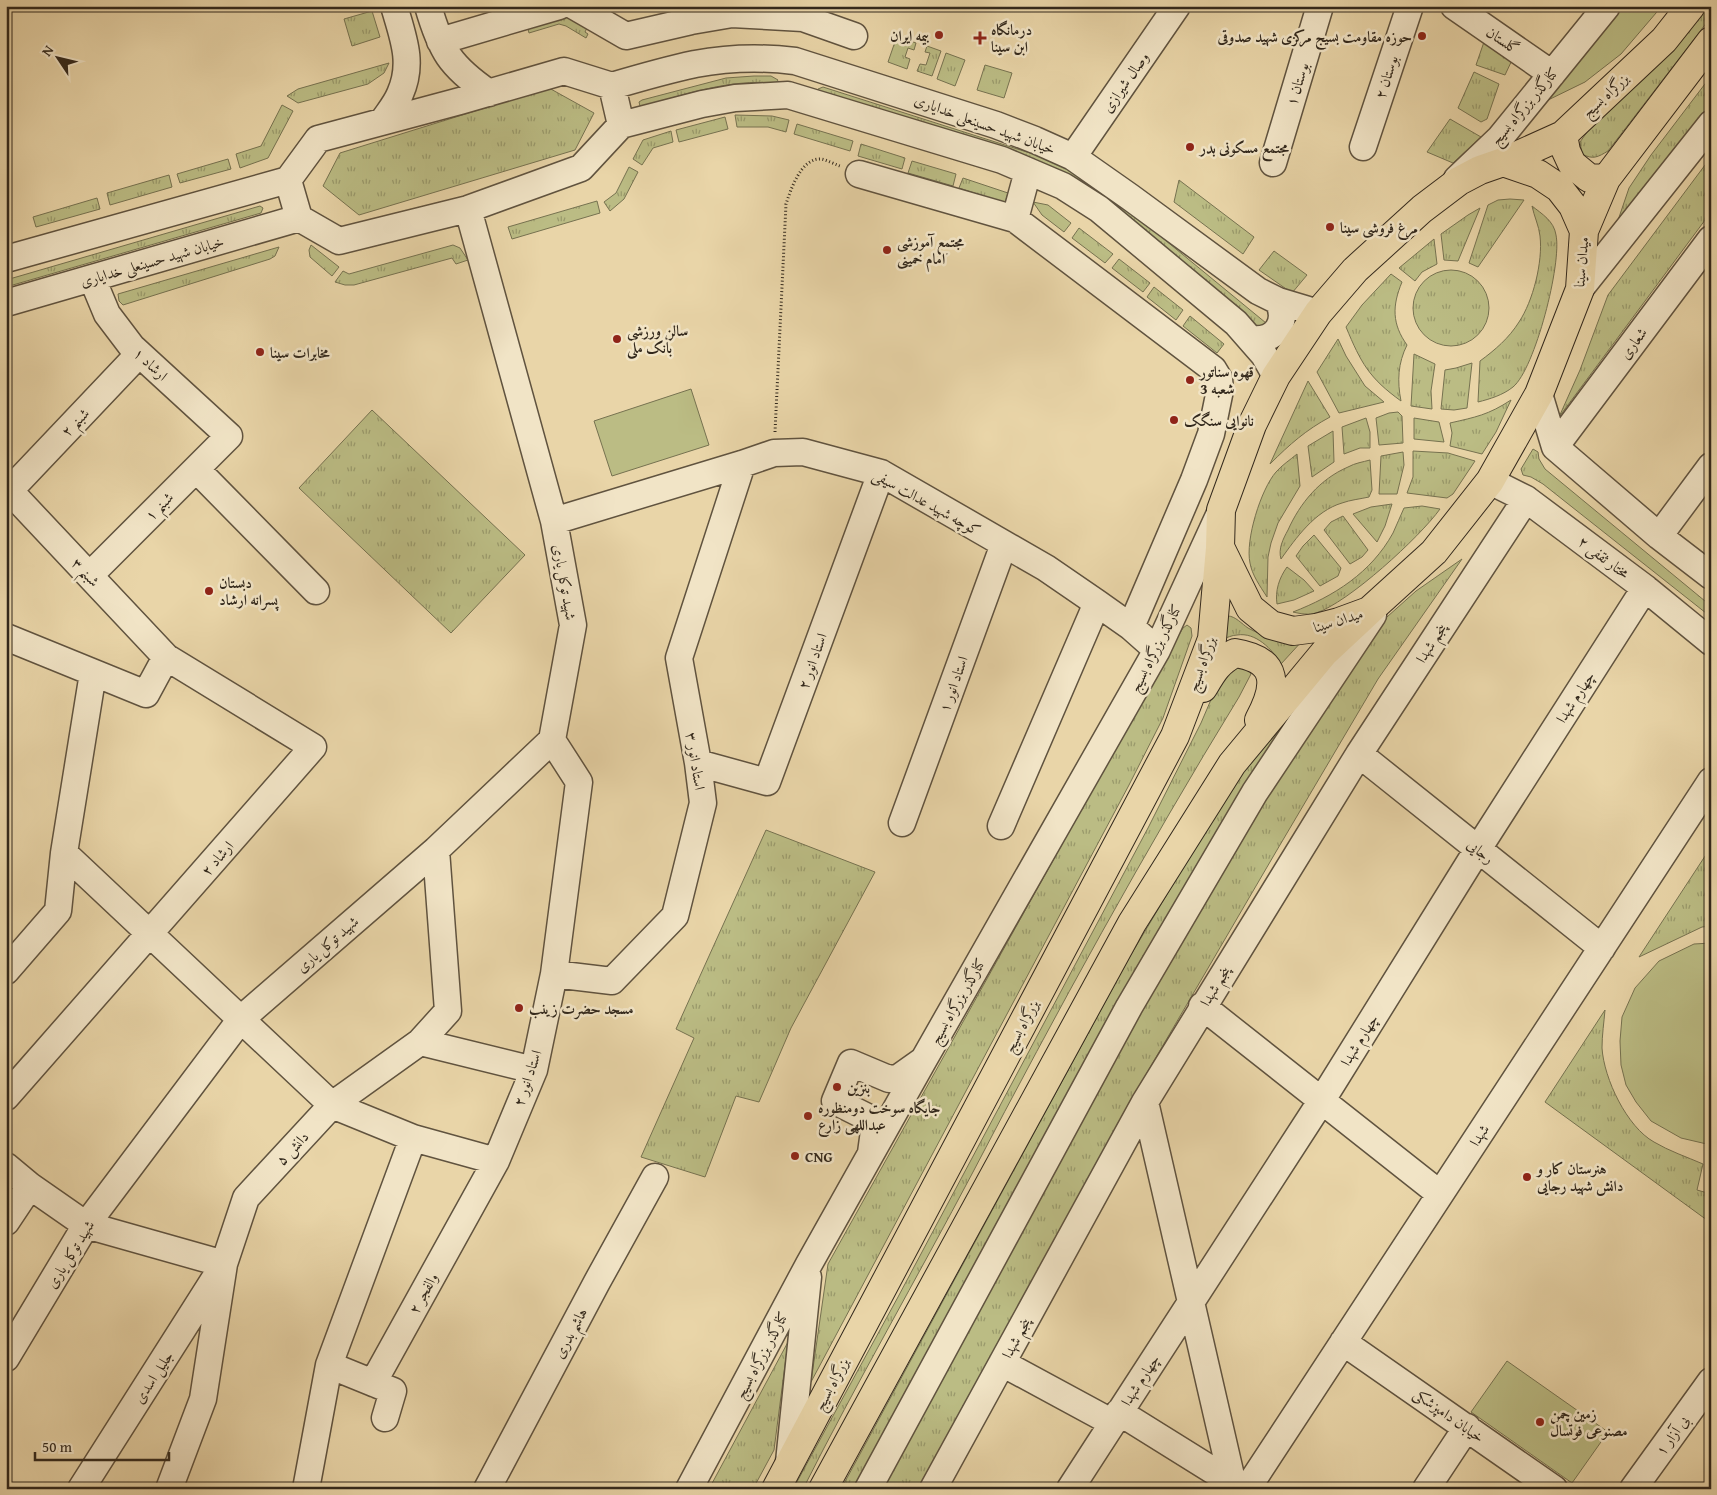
<svg xmlns="http://www.w3.org/2000/svg" width="1717" height="1495" viewBox="0 0 1717 1495" font-family="'Gentium Book Plus',Amiri,serif">
	<style>
		.grass { fill: url(#grass-tufts); stroke: #767250 }
		.park { fill: #bbbc84; stroke: #767250 }
		.lines { fill: none; stroke-linecap: round; stroke-linejoin: round }
		.minor-casing { stroke: #60533f; stroke-width: 29 }
		.highway-casing { stroke: #32281c; stroke-width: 30 }
		.path { stroke: #32281c; stroke-width: 3; stroke-dasharray: 1 2.5; stroke-linecap: butt }
		.minor { stroke: #f1e4c6; stroke-width: 26 }
		.highway { stroke: #e9d5a8; stroke-width: 28 }
		.poi-dot { fill: #8f2418; stroke: #f1e4c6; stroke-width: 2 }
		.labels { text-anchor: middle; dominant-baseline: central; stroke-width: 5; stroke-linejoin: round; paint-order: stroke }
		.poi-label { font-size: 15px; font-weight: bold; fill: #32281c; stroke: #f1e4c6; text-anchor: start }
		.street-label { font-size: 15px; fill: #32281c; stroke: #f1e4c6 }
	</style>
	<defs>
		<pattern id="grass-tufts" width="24" height="20" patternUnits="userSpaceOnUse" patternTransform="scale(1.25)"><rect width="24" height="20" fill="#bbbc84"/><path d="M3 7l-1-3M5 7V3M7 7l1-3M15 17l-1-3M17 17v-4M19 17l1-3" fill="none" stroke="#99996b"/></pattern>
	</defs>
	<rect width="100%" height="100%" fill="#e9d5a8"/>
	<filter id="stains"><feTurbulence type="fractalNoise" baseFrequency=".004" numOctaves="4"/><feColorMatrix values="0 0 0 0 .2 0 0 0 0 .09 0 0 0 0 .02 0 0 0 .5 -.17"/></filter>
	<radialGradient id="worn" r=".72"><stop offset=".6" stop-color="#630" stop-opacity="0"/><stop offset="1" stop-color="#630" stop-opacity=".3"/></radialGradient>
	<path class="grass" d="M 1704,6 L 1711,6 L 1711,17 L 1608,151 C 1598,157 1593,160 1582,154 L 1580,142 L 1590,128 L 1611,109 L 1676,44 Z
		M 372,11 L 380,37 L 352,46 L 344,19 Z
		M 561,12 L 587,28 L 585,32 L 588,34 L 586,38 L 566,26 L 559,24 L 529,33 L 528,29 L 524,29 Z
		M 897,36 L 916,43 L 914,50 L 908,48 L 905,57 L 910,59 L 907,69 L 888,62 Z
		M 1485,39 L 1513,58 L 1505,75 L 1476,65 Z
		M 927,46 L 941,51 L 932,76 L 917,71 L 920,64 L 926,65 L 930,53 L 925,52 Z
		M 946,53 L 965,60 L 955,86 L 937,79 Z
		M 389,63 L 384,73 L 368,84 L 298,103 L 287,96 L 298,89 Z
		M 985,65 L 1012,73 L 1004,98 L 977,90 Z
		M 1474,72 L 1499,84 L 1487,119 L 1481,122 L 1458,108 Z
		M 754,76 L 771,76 L 778,80 L 776,83 C 728,79 688,94 643,106 L 640,106 L 639,102 L 642,100 L 726,78 Z
		M 1711,76 L 1711,104 L 1614,232 L 1629,188 L 1651,155 Z
		M 823,87 L 1055,161 L 1067,167 L 1131,212 L 1266,323 L 1261,329 L 1253,325 L 1124,220 L 818,96 L 818,89 Z
		M 549,88 L 594,113 L 575,150 L 359,215 L 323,186 L 340,153 Z
		M 282,105 L 293,111 L 268,158 L 240,168 L 236,154 L 261,146 Z
		M 735,115 L 772,116 L 789,120 L 786,132 L 768,127 L 737,127 Z
		M 725,117 L 728,129 L 679,142 L 676,130 Z
		M 1450,119 L 1481,137 L 1453,163 L 1427,152 Z
		M 797,124 L 853,141 L 850,151 L 794,134 Z
		M 671,131 L 673,142 L 653,148 L 642,165 L 633,159 L 643,140 Z
		M 861,144 L 905,158 L 902,169 L 858,156 Z
		M 1711,157 L 1711,212 L 1559,417 L 1580,370 L 1608,295 Z
		M 228,159 L 231,169 L 180,183 L 177,174 Z
		M 912,161 L 956,174 L 953,186 L 908,173 Z
		M 629,167 L 638,172 L 624,199 L 610,211 L 604,202 L 616,193 Z
		M 169,175 L 172,187 L 110,205 L 107,193 Z
		M 963,178 L 1008,193 L 1005,203 L 959,188 Z
		M 1179,180 L 1254,237 L 1243,254 L 1174,202 Z
		M 97,198 L 100,209 L 36,227 L 33,217 Z
		M 1510,199 L 1524,200 L 1478,267 L 1469,263 L 1488,205 L 1498,200 Z
		M 597,201 L 600,213 L 512,239 L 508,227 Z
		M 1033,202 L 1048,205 L 1071,223 L 1064,232 L 1042,215 Z
		M 260,206 L 263,208 L 261,213 L 6,287 L 6,280 Z
		M 1532,206 C 1542,214 1554,221 1556,235 C 1562,263 1535,369 1513,387 C 1503,395 1490,399 1478,402 L 1480,361 C 1495,350 1509,338 1519,322 C 1533,301 1543,262 1540,236 C 1539,226 1534,216 1532,206 Z
		M 1480,208 L 1458,261 L 1444,260 L 1441,234 L 1468,215 Z
		M 1079,228 L 1113,254 L 1105,263 L 1072,238 Z
		M 1434,239 L 1437,264 L 1422,272 L 1415,281 L 1399,268 Z
		M 311,245 L 339,267 L 332,276 L 310,257 L 309,250 Z
		M 453,245 L 460,248 L 468,260 L 456,264 L 452,258 L 354,285 L 345,285 L 335,282 L 343,271 L 349,274 Z
		M 279,247 L 275,256 L 270,259 L 123,305 L 119,301 L 118,294 Z
		M 1274,251 L 1307,275 L 1292,293 L 1259,270 Z
		M 1119,259 L 1150,283 L 1143,292 L 1112,268 Z
		M1413 308a38 38 0 1 1 76 0a38 38 0 1 1-76 0Z
		M 1391,274 L 1402,282 C 1392,306 1392,324 1407,345 C 1398,363 1397,381 1401,401 C 1369,378 1361,363 1346,327 L 1362,305 Z
		M 1154,287 L 1183,310 L 1176,320 L 1147,297 Z
		M 1190,316 L 1224,344 L 1217,353 L 1183,326 Z
		M 1338,339 L 1346,356 L 1365,386 L 1384,402 L 1339,413 L 1317,372 Z
		M 1414,354 L 1435,364 L 1431,391 L 1432,409 L 1411,406 Z
		M 1472,363 L 1467,408 L 1454,410 L 1441,409 L 1445,370 L 1456,368 Z
		M 1308,381 L 1330,417 C 1306,430 1290,444 1270,464 Z
		M 1511,400 L 1496,432 L 1482,454 L 1450,446 L 1452,433 L 1450,423 C 1476,417 1488,415 1511,400 Z
		M 372,410 L 525,555 L 451,633 L 299,488 Z
		M 1398,412 L 1402,416 L 1403,443 L 1379,445 L 1376,418 L 1389,413 Z
		M 1366,418 L 1370,432 L 1370,448 L 1360,448 L 1344,454 L 1342,427 Z
		M 1414,418 L 1439,422 L 1444,442 L 1414,439 Z
		M 1333,431 L 1334,462 L 1312,477 L 1308,446 Z
		M 1533,449 L 1538,452 L 1539,459 L 1545,469 L 1711,606 L 1711,617 L 1543,484 L 1531,477 L 1523,475 L 1521,469 Z
		M 1413,451 L 1448,453 L 1475,461 L 1453,494 L 1447,498 L 1407,493 L 1413,477 Z
		M 1403,452 L 1404,465 L 1397,494 L 1379,494 L 1381,456 Z
		M 1297,454 L 1300,486 L 1278,523 L 1271,543 L 1268,557 L 1267,597 C 1260,586 1252,575 1250,563 C 1245,540 1261,489 1276,472 C 1282,465 1290,460 1297,454 Z
		M 1370,460 L 1372,490 L 1369,497 C 1360,499 1350,500 1342,503 C 1315,511 1296,538 1281,559 C 1278,549 1283,539 1288,530 C 1300,503 1320,479 1348,467 C 1355,463 1363,462 1370,460 Z
		M 1392,504 L 1385,526 L 1377,542 L 1353,514 L 1371,507 Z
		M 1422,506 L 1440,509 C 1420,537 1348,603 1316,613 C 1309,615 1301,614 1293,612 C 1334,596 1371,573 1393,533 C 1397,525 1400,516 1404,508 Z
		M 1343,516 L 1368,550 L 1362,557 L 1350,564 L 1324,530 L 1331,522 Z
		M 1314,535 L 1341,568 L 1338,576 L 1320,586 L 1296,556 L 1303,546 Z
		M 1462,559 L 1378,679 L 1277,850 L 1141,1083 L 919,1489 L 880,1489 L 1028,1215 L 1246,822 L 1378,625 L 1416,591 Z
		M 1287,567 L 1304,580 L 1314,591 L 1294,600 L 1277,604 C 1275,591 1279,578 1287,567 Z
		M 1228,616 C 1235,616 1242,624 1248,628 C 1265,638 1283,638 1303,640 L 1281,664 C 1272,649 1256,632 1237,635 C 1232,635 1227,638 1222,639 Z
		M 1187,625 L 1191,628 L 1192,636 L 1163,718 L 1129,785 L 811,1382 L 828,1264 L 1177,638 L 1183,628 Z
		M 1247,665 L 1251,674 L 1239,697 C 1144,852 1057,1011 973,1172 C 917,1278 857,1382 803,1489 L 793,1489 L 898,1297 L 1148,828 L 1201,723 L 1225,667 Z
		M 1324,668 L 858,1489 L 841,1489 L 1129,958 L 1243,767 Z
		M 766,830 L 875,872 L 791,1028 L 759,1102 L 736,1096 L 705,1177 L 641,1157 L 694,1038 L 676,1029 Z
		M 1711,847 L 1711,926 L 1702,927 L 1639,957 Z
		M 1605,1010 C 1604,1022 1602,1035 1602,1048 C 1604,1079 1627,1127 1654,1142 C 1669,1151 1687,1157 1703,1164 L 1697,1190 L 1711,1194 L 1711,1223 L 1545,1102 Z
		M 788,1342 L 774,1450 L 753,1489 L 709,1489 Z"/>
	<path class="park" d="M 1620,6 L 1662,6 L 1621,54 L 1585,82 L 1544,102 Z
		M 691,389 L 709,445 L 612,476 L 594,421 Z
		M 1711,943 L 1711,1145 L 1681,1138 L 1651,1121 L 1636,1102 L 1626,1085 L 1621,1065 L 1620,1041 L 1622,1017 L 1635,988 L 1659,961 L 1694,944 Z
		M 1507,1361 L 1608,1432 L 1572,1483 L 1471,1412 Z"/>
	<g class="lines">
		<g class="minor-casing">
			<path id="minor" d="M 428,6 C 441,51 450,66 489,93
				M 574,6 L 626,36 L 691,21 L 732,14 L 803,18 L 854,36
				M 1454,6 L 1552,74
				M 440,41 L 559,6
				M 564,71 L 612,86 L 621,125 L 581,168 L 468,209 L 339,241 L 299,218 L 288,180 L 318,139 L 460,101 Z
				M 612,86 C 639,78 667,70 695,64 C 727,58 762,57 795,61 L 996,125 L 1035,140 L 1073,157 L 1130,197 L 1258,291 L 1278,301 L 1318,313
				M 383,121 C 389,112 396,104 400,94 C 414,63 403,37 394,6
				M 621,125 L 702,104 L 735,98 L 788,95 L 1002,160 L 1063,186 L 1099,209 L 1236,323 L 1264,355 L 1276,376
				M 1363,147 L 1410,6
				M 1073,157 L 1177,6
				M 1273,163 L 1320,6
				M 1028,171 L 1015,219 L 1213,369 L 1219,379 L 1220,390 L 1211,434 L 1194,480 L 1131,627
				M 859,174 L 1015,219
				M 1457,179 L 1500,138 L 1607,6
				M 6,259 L 288,180
				M 1580,289 L 1711,124
				M 6,303 L 299,218
				M 1251,339 C 1275,342 1289,323 1278,301
				M 1539,394 L 1555,447 L 1659,536 L 1711,576
				M 1555,447 L 1711,239
				M 196,469 L 316,591
				M 1490,481 L 1526,499 L 1645,588 L 1711,642
				M 6,487 L 166,657 L 313,747 L 6,1097
				M 10,490 L 139,354
				M 554,521 L 742,464 L 774,453 L 803,452 L 881,473 L 1046,568 L 1097,603 L 1131,627 L 1157,650
				M 1659,536 L 1711,466
				M 90,575 L 229,436 L 132,347 L 107,314 L 92,278
				M 6,637 L 146,694 L 166,657
				M 1359,754 L 1602,948
				M 698,763 L 767,782 L 881,473
				M 902,823 L 1004,544
				M 1001,826 L 1097,603
				M 64,853 L 332,1105 L 413,1138 L 496,1161
				M 6,971 L 58,911 L 64,853 L 93,673
				M 554,974 L 612,981 L 675,916 L 703,803 L 698,763 L 679,658 L 742,464
				M 1202,1006 L 1440,1194
				M 420,1042 L 534,1070
				M 1145,1102 L 1234,1489
				M 871,1153 L 874,1131 L 869,1118 L 835,1101 L 851,1063 L 889,1079 L 898,1078 L 922,1061
				M 6,1166 L 30,1186 L 86,1225 L 224,1264 L 81,1489
				M 6,1222 L 30,1186
				M 1343,1342 L 1554,1489
				M 6,1358 L 86,1225 L 241,1019 L 436,850 L 552,740 L 573,625 L 554,521 L 468,209
				M 1002,1363 L 1113,1423
				M 329,1365 L 393,1391 L 385,1418
				M 373,1383 L 496,1161 L 534,1070 L 554,974 L 579,782 L 552,740
				M 1119,1412 L 1233,1483
				M 789,1462 L 808,1277
				M 169,1489 L 203,1399 L 224,1264 L 246,1198 L 332,1105 L 420,1042 L 448,1011 L 436,850
				M 306,1489 L 329,1365 L 413,1138
				M 487,1489 L 597,1282 L 655,1177
				M 689,1489 L 809,1264 L 923,1061 L 1157,650 L 1221,511
				M 868,1489 L 1129,1007 L 1255,792 L 1373,615
				M 933,1489 L 1145,1102 L 1359,754 L 1526,499
				M 1070,1489 L 1322,1100 L 1478,849 L 1645,588
				M 1247,1489 L 1711,781
				M 1426,1489 L 1467,1427
				M 1633,1489 L 1711,1381"/>
		</g>
		<g class="highway-casing">
			<path id="highway" d="M 1563,135 L 1566,151 L 1572,164 L 1589,178 L 1606,179
				M 1584,231 L 1606,179 L 1711,41
				M 1221,549 L 1250,608 L 1271,625 L 1293,631 L 1316,628 L 1339,622 L 1369,611 L 1434,552 L 1490,481 L 1539,394 L 1580,289 L 1584,231 L 1573,206 L 1559,188 L 1538,174 L 1503,162
				M 1203,688 C 1213,671 1217,663 1235,653 C 1280,660 1277,686 1259,720
				M 776,1489 L 1175,736 L 1212,639 L 1220,548 L 1221,510 L 1252,425 L 1276,376 L 1318,313 L 1355,270 L 1422,209 L 1459,181 L 1480,170 L 1503,162 L 1563,135 L 1664,40 L 1691,6
				M 823,1489 L 1132,923 L 1232,764 L 1324,653 L 1369,611"/>
		</g>
		<path class="path" d="M 775,432 L 786,204 C 791,189 801,158 821,159 C 827,160 834,164 840,166"/>
		<use href="#minor" class="minor"/>
		<use href="#highway" class="highway"/>
	</g>
	<g class="poi-dot">
		<circle cx="939" cy="35" r="5"/>
		<circle cx="1422" cy="36" r="5"/>
		<path d="M977.5 30.5h5v5h5v5h-5v5h-5v-5h-5v-5h5z"/>
		<circle cx="1190" cy="147" r="5"/>
		<circle cx="1330" cy="227" r="5"/>
		<circle cx="887" cy="250" r="5"/>
		<circle cx="617" cy="339" r="5"/>
		<circle cx="260" cy="352" r="5"/>
		<circle cx="1190" cy="380" r="5"/>
		<circle cx="1174" cy="420" r="5"/>
		<circle cx="209" cy="591" r="5"/>
		<circle cx="519" cy="1008" r="5"/>
		<circle cx="837" cy="1087" r="5"/>
		<circle cx="808" cy="1116" r="5"/>
		<circle cx="795" cy="1156" r="5"/>
		<circle cx="1527" cy="1177" r="5"/>
		<circle cx="1540" cy="1422" r="5"/>
	</g>
	<g class="labels">
		<g class="poi-label">
			<text x="991" y="29">درمانگاه<tspan x="991" dy="17">ابن سینا</tspan></text>
			<text x="929" y="35" text-anchor="end">بیمه ایران</text>
			<text x="1412" y="36" text-anchor="end">حوزه مقاومت بسیج مرکزی شهید صدوقی</text>
			<text x="1200" y="147">مجتمع مسکونی بدر</text>
			<text x="1340" y="227">مرغ فروشی سینا</text>
			<text x="897" y="241">مجتمع آموزشی<tspan x="897" dy="17">امام خمینی</tspan></text>
			<text x="627" y="330">سالن ورزشی<tspan x="627" dy="17">بانک ملی</tspan></text>
			<text x="270" y="352">مخابرات سینا</text>
			<text x="1200" y="371">قهوه سناتور<tspan x="1200" dy="17">شعبه 3</tspan></text>
			<text x="1184" y="420">نانوایی سنگک</text>
			<text x="219" y="582">دبستان<tspan x="219" dy="17">پسرانه ارشاد</tspan></text>
			<text x="529" y="1008">مسجد حضرت زینب</text>
			<text x="847" y="1087">بنزین</text>
			<text x="818" y="1107">جایگاه سوخت دومنظوره<tspan x="818" dy="17">عبداللهی زارع</tspan></text>
			<text x="805" y="1156">CNG</text>
			<text x="1537" y="1168">هنرستان کار و<tspan x="1537" dy="17">دانش شهید رجایی</tspan></text>
			<text x="1550" y="1413">زمین چمن<tspan x="1550" dy="17">مصنوعی فوتسال</tspan></text>
		</g>
		<g class="street-label">
			<text transform="translate(1503 40) rotate(34)">گلستان</text>
			<text transform="translate(1386 77) rotate(-72)">بوستان ۲</text>
			<text transform="translate(1125 82) rotate(-55)">وصال شیرازی</text>
			<text transform="translate(1297 84) rotate(-73)">بوستان ۱</text>
			<text transform="translate(1605 95) rotate(-43)">بزرگراه بسیج</text>
			<text transform="translate(1524 106) rotate(-50)">کنارگذر بزرگراه بسیج</text>
			<text transform="translate(985 124) rotate(20)">خیابان شهید حسینعلی خدایاری</text>
			<text transform="translate(152 261) rotate(-16)">خیابان شهید حسینعلی خدایاری</text>
			<text transform="translate(1581 262) rotate(-85)">میدان سینا</text>
			<text transform="translate(1633 343) rotate(-53)">شعاری</text>
			<text transform="translate(151 364) rotate(43)">ارشاد ۱</text>
			<text transform="translate(75 422) rotate(-46)">شبنم ۲</text>
			<text transform="translate(927 502) rotate(29)">کوچه شهید عدالت سیفی</text>
			<text transform="translate(159 506) rotate(-45)">شبنم ۱</text>
			<text transform="translate(1604 557) rotate(37)">مختار ثقفی ۲</text>
			<text transform="translate(86 572) rotate(47)">شبنم ۳</text>
			<text transform="translate(565 582) rotate(80)">شهید توکل یاری</text>
			<text transform="translate(1338 620) rotate(-17)">میدان سینا</text>
			<text transform="translate(1431 643) rotate(-57)">پنجم شهدا</text>
			<text transform="translate(1155 648) rotate(-63)">کنارگذر بزرگراه بسیج</text>
			<text transform="translate(812 661) rotate(-70)">استاد انور ۲</text>
			<text transform="translate(1201 664) rotate(-71)">بزرگراه بسیج</text>
			<text transform="translate(953 684) rotate(-70)">استاد انور ۱</text>
			<text transform="translate(1575 697) rotate(-57)">چهارم شهدا</text>
			<text transform="translate(696 761) rotate(81)">استاد انور ۳</text>
			<text transform="translate(1481 851) rotate(39)">رجایی</text>
			<text transform="translate(217 858) rotate(-49)">ارشاد ۲</text>
			<text transform="translate(327 944) rotate(-41)">شهید توکل یاری</text>
			<text transform="translate(1215 986) rotate(-58)">پنجم شهدا</text>
			<text transform="translate(957 1001) rotate(-60)">کنارگذر بزرگراه بسیج</text>
			<text transform="translate(1021 1026) rotate(-62)">بزرگراه بسیج</text>
			<text transform="translate(1359 1040) rotate(-58)">چهارم شهدا</text>
			<text transform="translate(527 1078) rotate(-71)">استاد انور ۲</text>
			<text transform="translate(1479 1135) rotate(-57)">شهدا</text>
			<text transform="translate(292 1148) rotate(-47)">دانش ۵</text>
			<text transform="translate(70 1254) rotate(-58)">شهید توکل یاری</text>
			<text transform="translate(423 1293) rotate(-61)">والفجر ۲</text>
			<text transform="translate(570 1333) rotate(-62)">هاشم بدری</text>
			<text transform="translate(1016 1338) rotate(-61)">پنجم شهدا</text>
			<text transform="translate(761 1355) rotate(-62)">کنارگذر بزرگراه بسیج</text>
			<text transform="translate(153 1377) rotate(-57)">جلیل اسدی</text>
			<text transform="translate(1140 1380) rotate(-57)">چهارم شهدا</text>
			<text transform="translate(831 1384) rotate(-62)">بزرگراه بسیج</text>
			<text transform="translate(1449 1415) rotate(35)">خیابان دامپزشکی</text>
			<text transform="translate(1672 1435) rotate(-54)">بی آزار ۱</text>
		</g>
	</g>
	<rect width="1717" height="1495" fill="none" stroke="#e9d5a8" stroke-width="25"/>
	<rect x="8" y="8" width="1702" height="1480" fill="none" stroke="#32281c" stroke-width="2.5"/>
	<rect x="12" y="12" width="1692" height="1470" fill="none" stroke="#32281c"/>
	<g transform="translate(58 58) rotate(305)" stroke="#f1e4c6" stroke-width="4" paint-order="stroke">
	<path d="M0-4L9 19L0 12L-9 19Z" fill="#32281c"/>
	<text y="-8" font-size="14" font-weight="bold" text-anchor="middle" fill="#32281c">N</text>
	</g>
	<path d="M35 1452v8h134v-8" fill="none" stroke="#32281c" stroke-width="2.5"/>
	<text x="42" y="1452" font-size="15" fill="#32281c" stroke="#f1e4c6" stroke-width="4" paint-order="stroke">50 m</text>
	<rect width="100%" height="100%" filter="url(#stains)"/>
	<rect width="100%" height="100%" fill="url(#worn)"/>
</svg>
